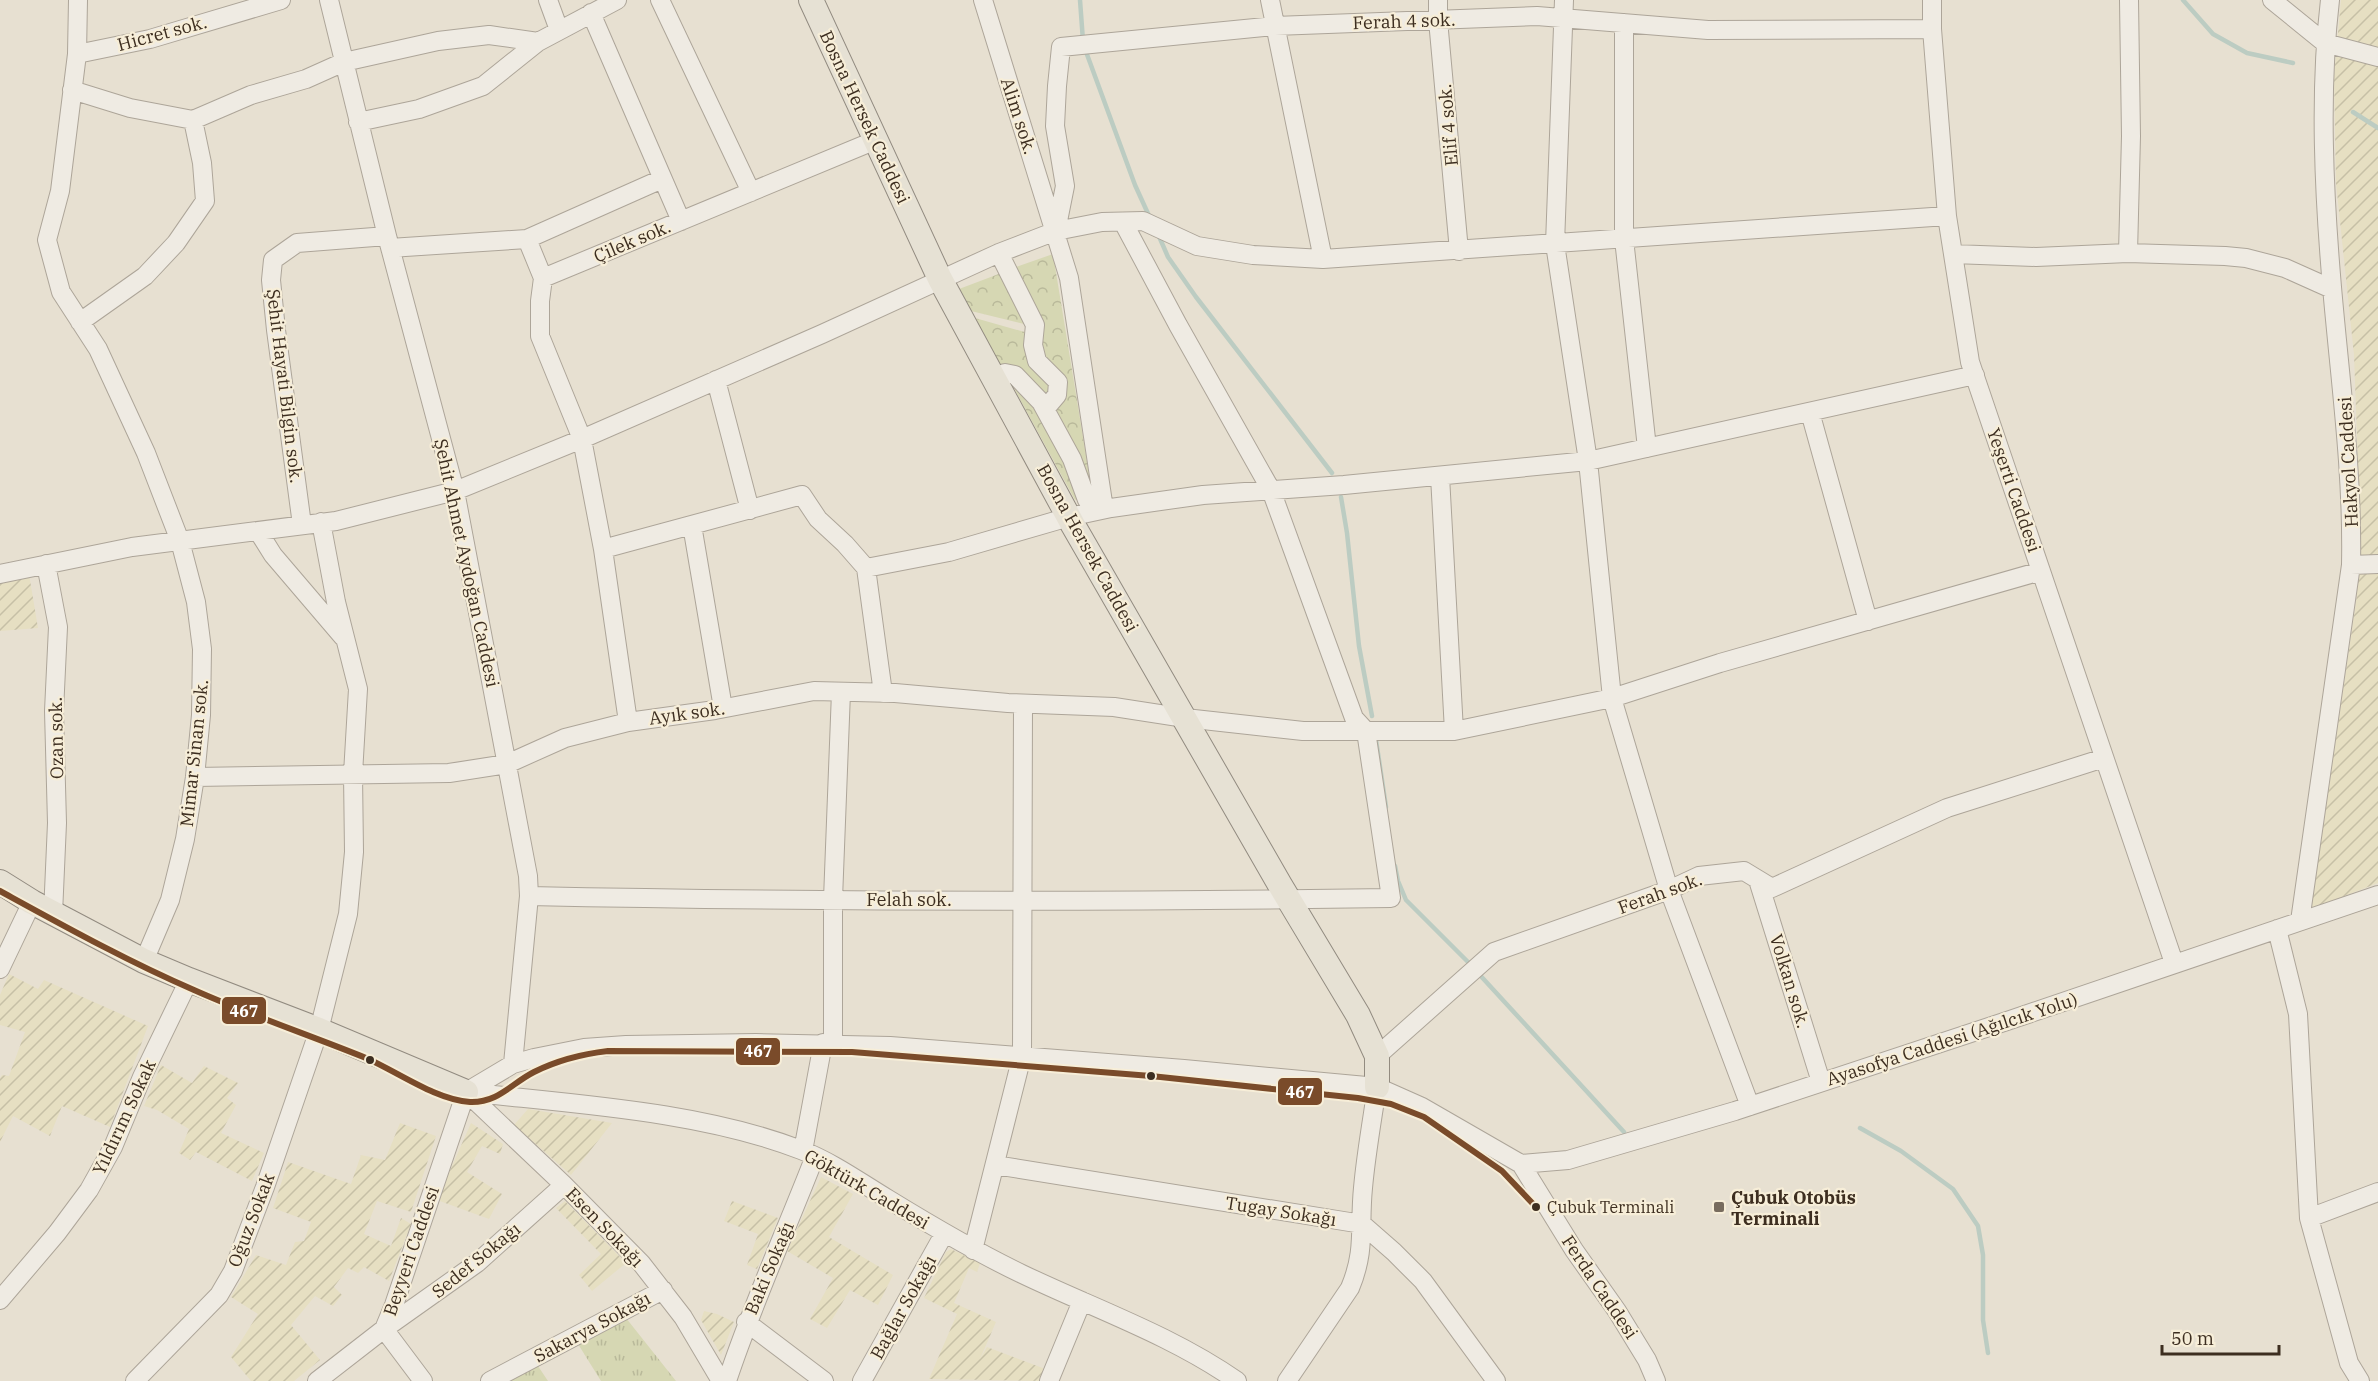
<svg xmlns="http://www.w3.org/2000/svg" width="2378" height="1381" viewBox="0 0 2378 1381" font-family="'IBM Plex Serif',serif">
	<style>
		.farmland { fill: url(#farmland-furrows) }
		.grass { fill: url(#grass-tufts) }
		.forest { fill: url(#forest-crowns) }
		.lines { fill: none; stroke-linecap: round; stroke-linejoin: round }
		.stream { stroke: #bcccc2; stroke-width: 4.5 }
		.minor-casing { stroke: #ada599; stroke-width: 20 }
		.major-casing { stroke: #928b80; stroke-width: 26 }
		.minor { stroke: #efebe3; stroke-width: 18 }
		.major { stroke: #e6e1d4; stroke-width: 24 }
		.bus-1-casing { stroke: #f7eed8; stroke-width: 10 }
		.bus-1 { stroke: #7a4b2a; stroke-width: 6 }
		.bus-dot { fill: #3d2e20; stroke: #f7eed8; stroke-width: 2 }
		.poi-dot { fill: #786c5e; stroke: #f7eed8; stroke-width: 2 }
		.labels { text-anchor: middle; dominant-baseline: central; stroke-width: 4.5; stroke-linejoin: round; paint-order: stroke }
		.bus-label { font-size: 16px; fill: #3d2e20; stroke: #f7eed8; text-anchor: start }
		.street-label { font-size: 18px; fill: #3d2e20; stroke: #f7eed8 }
		.poi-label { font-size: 18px; font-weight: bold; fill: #3d2e20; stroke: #f7eed8; text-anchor: start }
		.line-badge { stroke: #f7eed8; stroke-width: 2 }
		.badge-label { font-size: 16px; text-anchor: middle; font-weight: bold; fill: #fff }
	</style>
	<defs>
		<pattern id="farmland-furrows" width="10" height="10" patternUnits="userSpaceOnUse" patternTransform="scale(1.5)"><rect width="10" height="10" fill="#e6dfc2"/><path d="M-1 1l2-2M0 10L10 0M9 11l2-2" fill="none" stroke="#c6c0a6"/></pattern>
		<pattern id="grass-tufts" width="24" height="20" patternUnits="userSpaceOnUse" patternTransform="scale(1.5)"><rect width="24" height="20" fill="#d6d7b3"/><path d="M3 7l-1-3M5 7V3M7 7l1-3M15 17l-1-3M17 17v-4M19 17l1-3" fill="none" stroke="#b9b99a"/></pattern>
		<pattern id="forest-crowns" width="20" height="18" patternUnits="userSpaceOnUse" patternTransform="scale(1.5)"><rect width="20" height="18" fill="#d6d7b3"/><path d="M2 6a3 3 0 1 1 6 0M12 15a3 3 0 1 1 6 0" fill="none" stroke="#b9b99a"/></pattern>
	</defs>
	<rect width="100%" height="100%" fill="#e7e0d1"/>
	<path class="farmland" d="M 2341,0 L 2378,0 L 2378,883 L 2311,909 L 2357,595 L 2359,492 L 2354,355 L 2336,183 L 2334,76 Z
		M 29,574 L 38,628 L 0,631 L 0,580 Z
		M 9,974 L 38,989 L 44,980 L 148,1026 L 110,1127 L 62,1106 L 50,1136 L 13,1116 L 0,1142 L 0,1078 L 2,1075 L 9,1076 L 25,1032 L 0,1025 L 0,995 Z
		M 161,1065 L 192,1083 L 204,1066 L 238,1083 L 227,1098 L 236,1105 L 221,1133 L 264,1153 L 252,1181 L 196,1152 L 190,1160 L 179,1153 L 189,1129 L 157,1110 L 144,1106 Z
		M 528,1109 L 612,1123 L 571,1175 L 514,1125 Z
		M 400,1123 L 436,1136 L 411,1212 L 377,1201 L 364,1234 L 391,1246 L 401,1218 L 411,1224 L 389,1281 L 364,1267 L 358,1273 L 348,1268 L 334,1287 L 342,1295 L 333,1306 L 315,1296 L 291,1325 L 320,1360 L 294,1381 L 251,1381 L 231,1357 L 258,1314 L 231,1297 L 256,1255 L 286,1265 L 295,1242 L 304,1241 L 311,1222 L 273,1208 L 288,1162 L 351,1184 L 361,1155 L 385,1160 Z
		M 471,1123 L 503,1144 L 500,1154 L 482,1146 L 467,1172 L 502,1194 L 489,1219 L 437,1200 Z
		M 821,1177 L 853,1194 L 829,1237 L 893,1275 L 878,1305 L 850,1290 L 827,1328 L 810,1319 L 833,1278 L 787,1251 Z
		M 565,1201 L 626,1263 L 592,1291 L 579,1275 L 601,1254 L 556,1208 Z
		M 732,1201 L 778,1218 L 757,1269 L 747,1265 L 758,1234 L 724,1221 Z
		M 951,1249 L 980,1263 L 977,1272 L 969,1268 L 954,1303 L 996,1322 L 980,1359 L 987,1347 L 1048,1370 L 1041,1381 L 929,1379 L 957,1314 L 924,1298 L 946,1252 Z
		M 704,1311 L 717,1314 L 734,1322 L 721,1355 L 701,1320 Z"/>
	<path class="grass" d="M 626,1318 L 676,1381 L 601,1381 L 578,1344 Z
		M 538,1366 L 548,1381 L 510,1381 Z"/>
	<path class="forest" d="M 1053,254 L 1092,492 L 1052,413 L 1062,398 L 1043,360 L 1010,269 Z
		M 1004,272 L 1032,326 L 971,311 L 959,289 Z
		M 975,318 L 1028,333 L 1052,380 L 1046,401 L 1009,367 L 1000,364 Z
		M 1010,381 L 1043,409 L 1083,496 L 1075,500 Z"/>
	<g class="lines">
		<path class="stream" d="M 1080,0 L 1083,41
			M 2183,0 L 2213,34 L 2247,53 L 2293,63
			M 1085,49 L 1135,185 L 1150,218
			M 2353,112 L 2378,128
			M 1158,234 L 1168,257 L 1196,297 L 1332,473
			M 1341,497 L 1347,533 L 1359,646 L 1372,716
			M 1376,740 L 1386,807
			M 1395,866 L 1398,881 L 1406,900 L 1472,966
			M 1478,973 L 1624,1132
			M 1860,1128 L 1901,1151 L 1953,1189 L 1978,1226 L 1983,1255 L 1983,1320 L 1988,1353"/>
		<g class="minor-casing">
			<path id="minor" d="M 78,0 L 77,54 L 60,191 L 47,240 L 61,292 L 98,349 L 146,453 L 180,541 L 196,602 L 202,649 L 201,715 L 195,777 L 185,839 L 170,900 L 144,961
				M 329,0 L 387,236 L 455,491 L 528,876 L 529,896 L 513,1064
				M 548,0 L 559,30
				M 660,0 L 751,192
				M 983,0 L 1069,278 L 1104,509
				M 1270,0 L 1323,259
				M 1438,0 L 1438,20 L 1459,251
				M 1564,0 L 1555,244 L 1588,461 L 1612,698 L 1669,890 L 1750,1106
				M 1932,0 L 1932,29 L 1947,216 L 1970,362 L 2174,963
				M 2272,0 L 2325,43 L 2378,57
				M 591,13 L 681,221
				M 1624,23 L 1624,239 L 1647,448
				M 77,54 L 150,39 L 281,0
				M 72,90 L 130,108 L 193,120 L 251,95 L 306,79 L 344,62 L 438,41 L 489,35 L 538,42
				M 358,122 L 419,109 L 483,86 L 538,42 L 617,0
				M 876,140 L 543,278 L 540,301 L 540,336 L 582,439 L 603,549 L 802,495 L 818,519 L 845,544 L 866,568 L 949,552 L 1069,517 L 1111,508 L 1203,495 L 1344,485 L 1588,461 L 1975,375
				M 1056,231 L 1065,186 L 1055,126 L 1057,86 L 1061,47 L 1275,26 L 1537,16 L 1708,30 L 1932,29
				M 390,248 L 527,239
				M 999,253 L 1035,325 L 1033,345 L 1037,361 L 1058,382 L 1057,395 L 1046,408
				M 2128,253 L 2131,136 L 2129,0
				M 1953,254 L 2036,257 L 2128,253 L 2225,256 L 2246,258 L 2285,268 L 2332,289
				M 543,278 L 527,239 L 662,179
				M 80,322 L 145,276 L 176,243 L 205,201 L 202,163 L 193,120
				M 993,377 L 1005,373 L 1015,375 L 1041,402 L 1072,459 L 1087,500 L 1102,498
				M 716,380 L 750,510
				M 1810,412 L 1868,621
				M 1440,476 L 1454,731
				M 302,525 L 276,330 L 271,280 L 273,260 L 297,243 L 387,236
				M 692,525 L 723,708
				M 258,531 L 273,555 L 343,637
				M 603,549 L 628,722
				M 46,564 L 58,627 L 54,711 L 57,823 L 53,914
				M 2351,565 L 2378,564
				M 866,568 L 883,693
				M 0,574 L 132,547 L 336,521 L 455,491 L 582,439 L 822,334 L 999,253 L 1056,231 L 1102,222 L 1143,221 L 1197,246 L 1253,255 L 1323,259 L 1947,216
				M 195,777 L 449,773 L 507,764 L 565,738 L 628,722 L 715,710 L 814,691 L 895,693 L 1008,703 L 1114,707 L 1185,718 L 1303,731 L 1454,731 L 1612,698 L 1720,663 L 2041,571
				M 1758,880 L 1821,1082
				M 529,896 C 816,902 1104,902 1391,898 L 1366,731 L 1354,718 L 1271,490 L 1178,325 L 1123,222
				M 2300,921 L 2351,565 C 2353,472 2340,380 2332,287 C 2324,194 2319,93 2330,0
				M 2277,929 L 2298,1014 L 2309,1218 L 2349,1363 L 2360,1381
				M 0,969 L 32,902
				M 833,1043 L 833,899 L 841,692
				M 1377,1056 L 1494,952 L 1669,890 L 1699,876 L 1744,871 L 1772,888 L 1947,808 L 2104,758
				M 466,1092 L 513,1064 L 534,1058 L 584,1048 L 626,1045 L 756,1043 L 890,1046 L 1184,1069 L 1377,1087 L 1422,1107 L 1521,1164 L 1574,1250 L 1617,1311 L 1647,1360 L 1656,1381
				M 466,1092 C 573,1104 701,1111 801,1150 C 832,1162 860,1182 888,1199 C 932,1226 976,1252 1022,1274 C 1095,1309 1171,1335 1237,1381
				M 466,1092 L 564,1185 L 641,1263 L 683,1317 L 721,1381
				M 803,1151 L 823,1043
				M 1521,1164 L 1568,1160 L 1735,1111 L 2007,1021 L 2378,895
				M 995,1165 L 1362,1224 L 1394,1252 L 1423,1281 L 1496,1381
				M 2309,1218 L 2378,1192
				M 973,1250 L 1022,1056 L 1023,704
				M 0,1300 L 57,1233 L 89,1190 L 113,1147 L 142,1077 L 189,980
				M 746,1322 L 824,1381
				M 135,1381 L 219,1295 L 233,1271 L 265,1187 L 319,1030 L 348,914 L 354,852 L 353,774 L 358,689 L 336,602 L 321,522
				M 317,1381 L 384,1329 L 394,1305 L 466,1092
				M 423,1381 L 384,1329 L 477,1263 L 564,1185
				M 490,1381 L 663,1290
				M 727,1381 C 752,1305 786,1231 815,1156
				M 862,1381 L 944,1234
				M 1049,1381 L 1082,1301
				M 1287,1381 L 1350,1288 C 1366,1250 1359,1227 1363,1188 C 1366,1154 1372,1121 1377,1087"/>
		</g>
		<g class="major-casing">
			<path id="major" d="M 811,0 L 940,279 L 1073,525 L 1280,885 L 1358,1015 L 1377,1056 L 1377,1087
				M 0,882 L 32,902 L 144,961 L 189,980 L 319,1030 L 466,1092"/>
		</g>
		<use href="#minor" class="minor"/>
		<use href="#major" class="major"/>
		<g class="bus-1-casing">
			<path id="bus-1" d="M 0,891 C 64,926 127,961 194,990 C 250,1015 309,1035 366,1058 C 398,1072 436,1100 470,1102 C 498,1103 512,1083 534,1072 C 558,1060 582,1054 608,1051 L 852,1052 L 1151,1076 L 1358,1098 L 1391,1104 L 1424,1117 L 1502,1171 L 1536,1207"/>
		</g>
		<use href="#bus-1" class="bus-1"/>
	</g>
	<g class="bus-dot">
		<circle cx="370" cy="1060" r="5"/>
		<circle cx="1151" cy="1076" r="5"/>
		<circle cx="1536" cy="1207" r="5"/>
	</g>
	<rect class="poi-dot" x="1713" y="1201" width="12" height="12" rx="3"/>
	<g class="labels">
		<g class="bus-label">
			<text x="1547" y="1207">Çubuk Terminali</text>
		</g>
		<g class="street-label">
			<text transform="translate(1404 21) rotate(-2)">Ferah 4 sok.</text>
			<text transform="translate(162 33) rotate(-15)">Hicret sok.</text>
			<text transform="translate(1019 116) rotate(72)">Alim sok.</text>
			<text transform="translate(865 117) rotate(65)">Bosna Hersek Caddesi</text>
			<text transform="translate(1448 125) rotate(-95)">Elif 4 sok.</text>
			<text transform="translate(632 241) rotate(-23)">Çilek sok.</text>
			<text transform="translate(285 386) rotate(83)">Şehit Hayati Bilgin sok.</text>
			<text transform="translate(2348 462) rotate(-93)">Hakyol Caddesi</text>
			<text transform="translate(2014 490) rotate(71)">Yeşerti Caddesi</text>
			<text transform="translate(1088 548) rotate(61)">Bosna Hersek Caddesi</text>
			<text transform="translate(467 563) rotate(78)">Şehit Ahmet Aydoğan Caddesi</text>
			<text transform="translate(687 713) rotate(-8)">Ayık sok.</text>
			<text transform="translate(56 738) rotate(-91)">Ozan sok.</text>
			<text transform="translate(194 753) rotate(-84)">Mimar Sinan sok.</text>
			<text transform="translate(1660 893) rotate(-20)">Ferah sok.</text>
			<text x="909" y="899">Felah sok.</text>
			<text transform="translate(1790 981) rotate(73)">Volkan sok.</text>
			<text transform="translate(1952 1039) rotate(-18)">Ayasofya Caddesi (Ağılcık Yolu)</text>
			<text transform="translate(124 1117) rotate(-65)">Yıldırım Sokak</text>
			<text transform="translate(867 1189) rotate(30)">Göktürk Caddesi</text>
			<text transform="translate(1281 1211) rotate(9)">Tugay Sokağı</text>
			<text transform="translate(251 1220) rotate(-69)">Oğuz Sokak</text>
			<text transform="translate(605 1227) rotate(46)">Esen Sokağı</text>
			<text transform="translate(411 1251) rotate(-71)">Beyyeri Caddesi</text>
			<text transform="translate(476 1260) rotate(-39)">Sedef Sokağı</text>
			<text transform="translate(769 1268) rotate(-67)">Baki Sokağı</text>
			<text transform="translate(1600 1287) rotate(56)">Ferda Caddesi</text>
			<text transform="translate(903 1307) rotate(-61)">Bağlar Sokağı</text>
			<text transform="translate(592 1327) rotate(-28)">Sakarya Sokağı</text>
		</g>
		<g class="poi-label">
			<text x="1731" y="1197">Çubuk Otobüs<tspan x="1731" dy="21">Terminali</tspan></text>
		</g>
	</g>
	<g class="line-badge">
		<rect x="221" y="996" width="46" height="29" rx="6" fill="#7a4b2a"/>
		<rect x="735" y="1037" width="46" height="29" rx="6" fill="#7a4b2a"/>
		<rect x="1277" y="1077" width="46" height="29" rx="6" fill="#7a4b2a"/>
	</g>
	<g class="badge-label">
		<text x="244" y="1017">467</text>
		<text x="758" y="1057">467</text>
		<text x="1300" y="1098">467</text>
	</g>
	<path d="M2162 1345v9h117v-9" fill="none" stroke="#3d2e20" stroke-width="3"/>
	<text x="2171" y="1345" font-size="18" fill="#3d2e20" stroke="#f7eed8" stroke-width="4.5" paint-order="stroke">50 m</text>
</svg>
